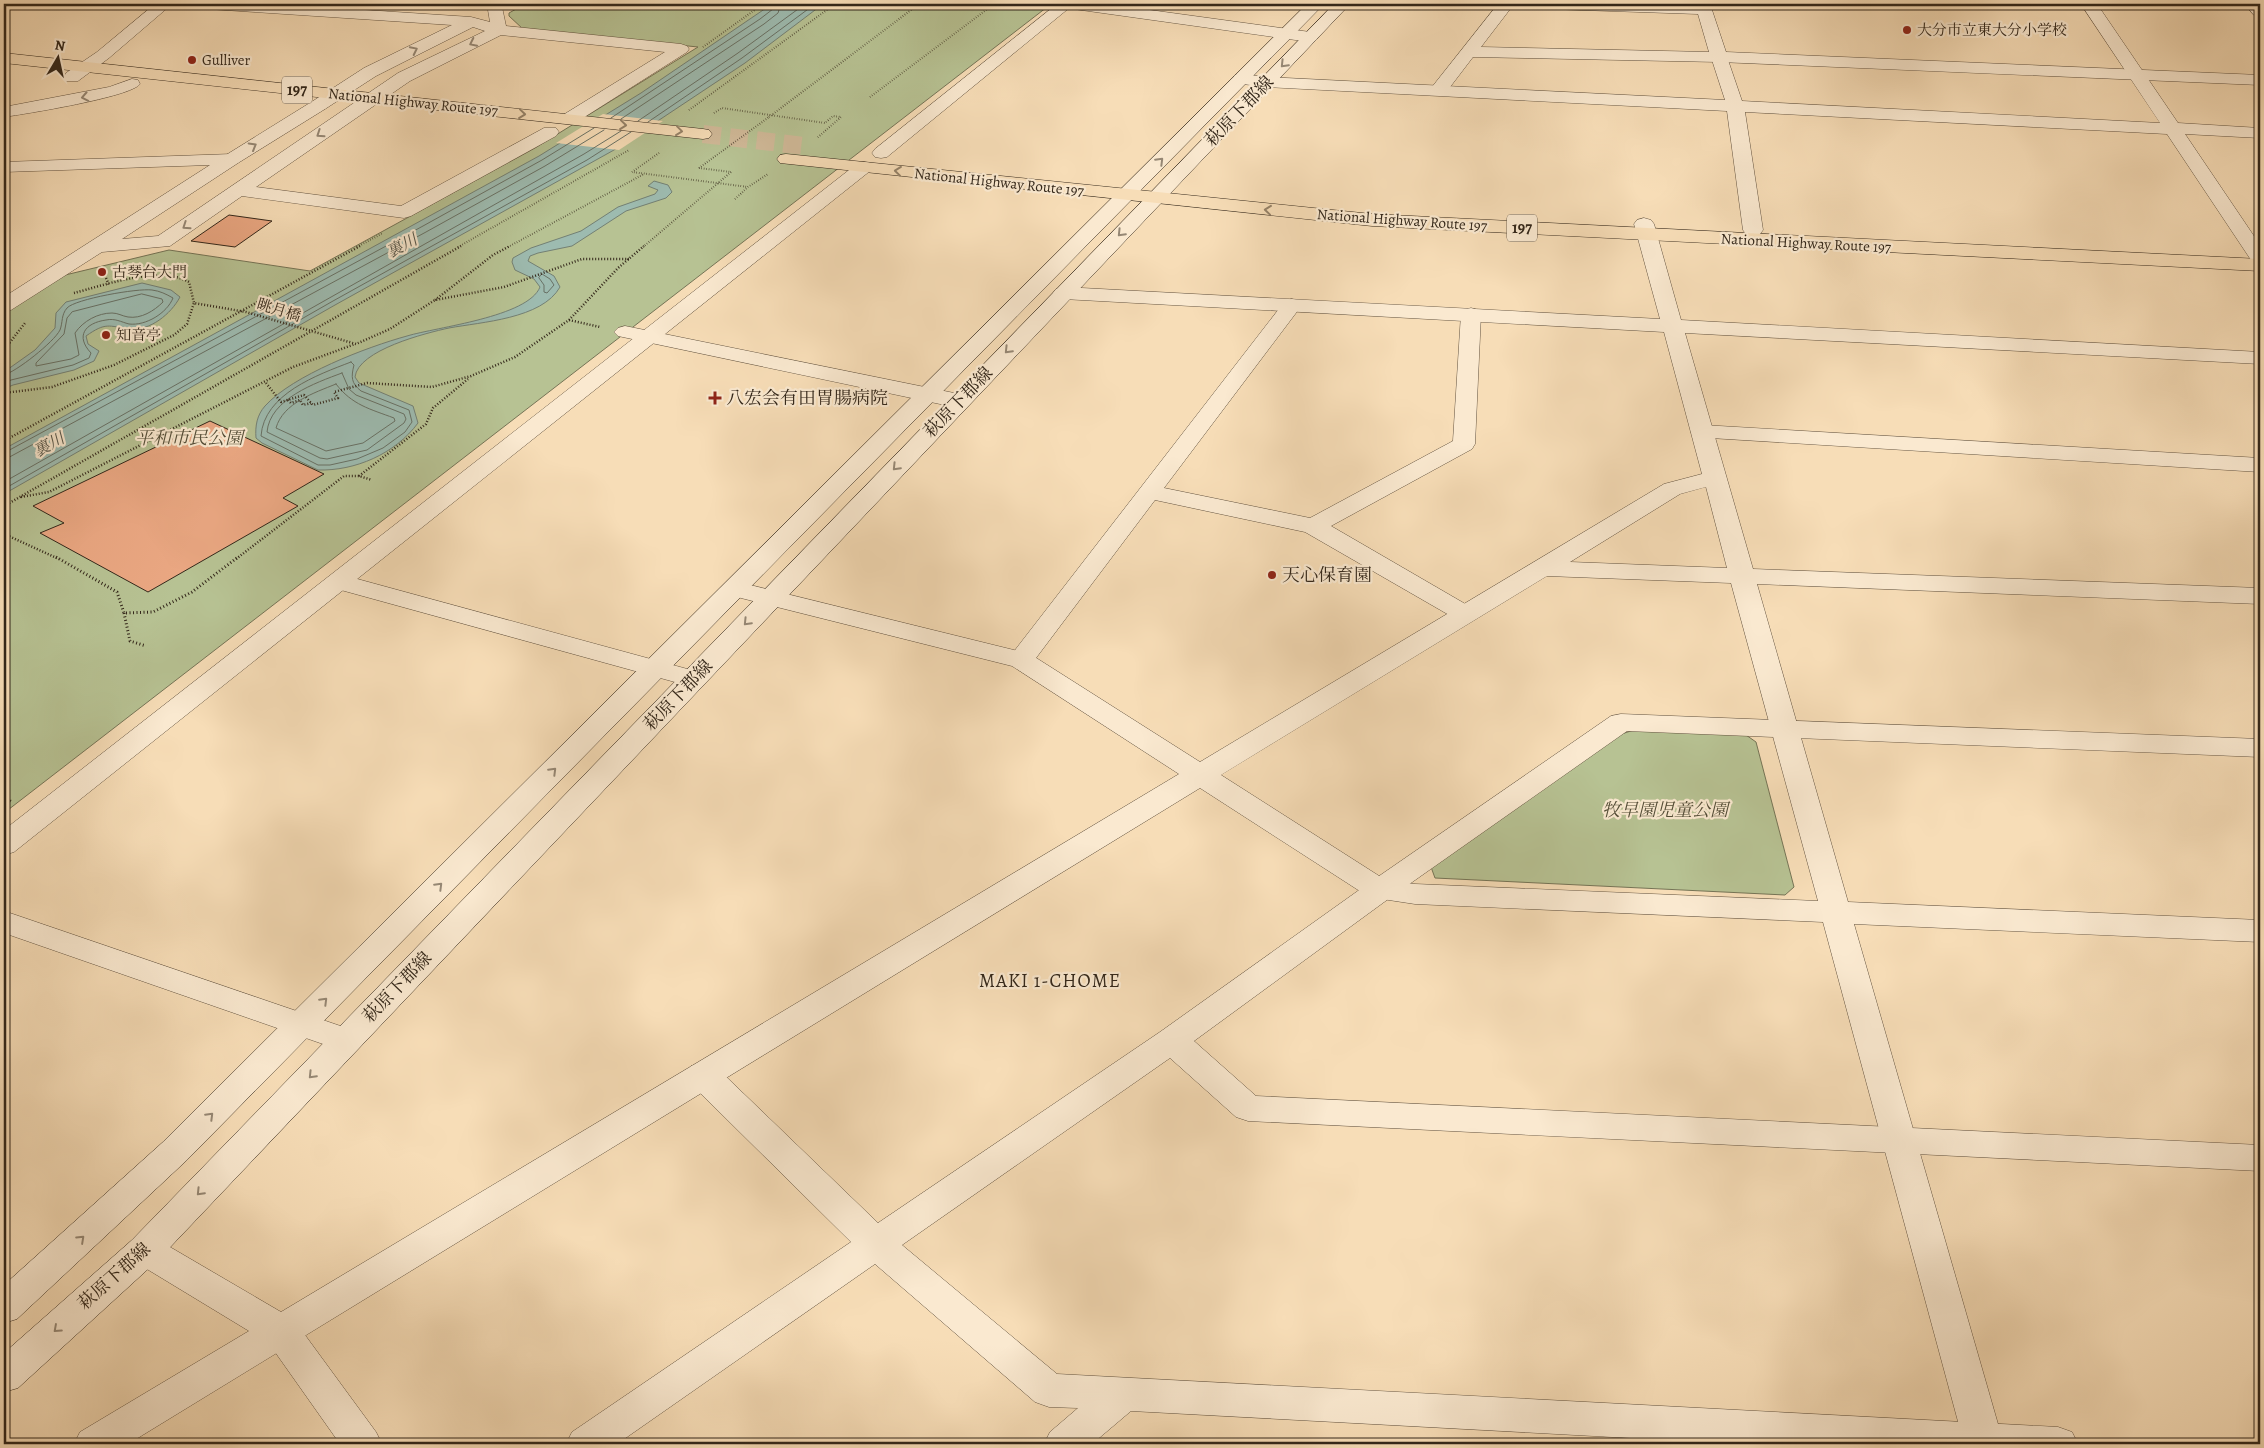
<svg xmlns="http://www.w3.org/2000/svg" width="2264" height="1448" viewBox="0 0 2264 1448" font-family="Alegreya,'Noto Serif JP',serif">
	<style>
		.green { fill: #b7c293; stroke: #757456 }
		.water { fill: #9dbbb0; stroke: #738074 }
		.pier { fill: #f7ddb7 }
		.lines { fill: none; stroke-linecap: round; stroke-linejoin: round }
		.shore { stroke: #687165; stroke-width: 1 }
		.building { fill: #eaa782; stroke: #33271a }
		.trunk-tunnel { stroke: #d0b998; stroke-width: 18; stroke-dasharray: 18 9; stroke-linecap: butt }
		.minor-casing { stroke: #645441; stroke-width: 1 }
		.tertiary-casing { stroke: #645441; stroke-width: 1 }
		.secondary-casing { stroke: #33271a; stroke-width: 1 }
		.trunk-casing { stroke: #33271a; stroke-width: 1 }
		.path-far2 { stroke: #33271a; stroke-width: 2; stroke-dasharray: 0.5 2; stroke-linecap: butt }
		.path-far1 { stroke: #33271a; stroke-width: 2.5; stroke-dasharray: 1 2; stroke-linecap: butt }
		.path { stroke: #33271a; stroke-width: 3; stroke-dasharray: 1 2.5; stroke-linecap: butt }
		.minor { fill: #fae9d0; fill-rule: evenodd }
		.tertiary { fill: #fae9d0; fill-rule: evenodd }
		.secondary { fill: #fae9d0; fill-rule: evenodd }
		.trunk { fill: #f7ddb7; fill-rule: evenodd }
		.path-bridge { stroke: #33271a; stroke-width: 2; stroke-dasharray: 0.5 2; stroke-linecap: butt }
		.oneway { stroke: #968875 }
		.oneway2 { stroke: #958268 }
		.poi-dot { fill: #8f2418; stroke: #fae9d0; stroke-width: 2 }
		.labels { text-anchor: middle; dominant-baseline: central; stroke-width: 4.5; stroke-linejoin: round; paint-order: stroke }
		.far-poi-label { font-size: 15px; fill: #33271a; stroke: #fae9d0; text-anchor: start }
		.far-street-label { font-size: 15px; fill: #33271a; stroke: #fae9d0 }
		.shield { fill: #fae9d0; stroke: #6f6151; stroke-width: 1 }
		.shield-label { font-size: 16px; font-weight: bold; fill: #33271a }
		.far-water-label { font-size: 16px; font-style: italic; fill: #535347; stroke: #fae9d0 }
		.street-label { font-size: 18px; fill: #33271a; stroke: #fae9d0 }
		.poi-label { font-size: 18px; fill: #33271a; stroke: #fae9d0; text-anchor: start }
		.park-label { font-size: 18px; font-style: italic; fill: #544e38; stroke: #fae9d0 }
		.neighbourhood-label { font-size: 19px; letter-spacing: 1px; fill: #33271a; stroke: #fae9d0 }
	</style>
	<rect width="100%" height="100%" fill="#f7ddb7"/>
	<filter id="stains"><feTurbulence type="fractalNoise" baseFrequency=".004" numOctaves="4"/><feColorMatrix values="0 0 0 0 .2 0 0 0 0 .09 0 0 0 0 .02 0 0 0 .5 -.17"/></filter>
	<radialGradient id="worn" r=".72"><stop offset=".6" stop-color="#630" stop-opacity="0"/><stop offset="1" stop-color="#630" stop-opacity=".3"/></radialGradient>
	<path class="green" d="M 525,4 L 1051,4 L 4,813 L 4,313 L 61,276 L 169,250 L 310,271 L 535,148 L 698,47 L 523,29 L 509,16 L 509,13 Z
		M 1634,730 L 1746,735 L 1756,742 L 1794,887 L 1785,895 L 1435,878 L 1431,867 L 1615,736 Z"/>
	<path class="water" d="M 772,4 L 823,4 L 745,63 L 614,150 L 335,305 L 4,494 L 4,449 L 539,156 L 641,93 Z
		M 654,181 L 668,185 L 672,192 L 666,198 L 626,211 L 572,246 L 538,253 L 530,256 L 528,261 L 554,276 L 560,287 C 542,319 481,322 449,328 C 426,333 358,350 355,377 L 359,383 L 413,406 L 418,423 C 395,454 355,471 318,470 L 262,443 L 256,438 C 255,426 257,415 265,406 C 293,375 367,347 407,336 C 437,327 528,317 540,287 L 534,279 L 515,270 L 512,262 L 513,258 L 531,248 L 581,231 L 618,207 L 655,194 L 658,190 L 648,186 Z
		M 142,283 L 171,290 L 180,297 C 171,314 150,331 130,329 C 108,326 106,322 86,336 L 88,344 L 99,351 L 94,361 L 74,370 L 13,385 L 4,389 L 4,372 L 35,350 L 55,328 L 56,313 L 66,302 Z"/>
	<path class="pier" d="M 603,114 L 663,121 L 619,150 L 556,143 Z"/>
	<g class="lines">
		<path class="shore" d="M 611,118 L 760,19 L 773,9 L 775,4
			M 621,119 L 764,24 L 778,13 L 781,4
			M 638,121 L 738,53 L 805,4
			M 648,122 L 742,58 L 815,4
			M 542,274 L 550,279 L 554,285 L 547,293 L 544,292 L 544,285 L 539,278 Z
			M 142,294 L 162,299 L 163,302 C 154,311 141,319 128,317 C 122,316 118,313 112,313 C 98,313 83,321 75,333 L 79,355 L 71,359 L 36,366 L 36,363 L 64,334 L 67,318 L 72,312 Z
			M 351,362 L 354,365 C 351,377 351,383 361,391 L 409,410 L 412,422 L 405,432 L 383,448 L 357,459 L 330,465 L 318,465 L 261,436 C 264,394 317,375 351,362 Z
			M 342,373 L 349,389 L 356,395 L 404,414 L 406,419 L 404,423 L 367,450 L 327,459 L 320,458 L 267,432 C 270,399 315,383 342,373 Z
			M 4,375 C 16,372 54,342 60,330 C 63,322 61,315 67,308 C 75,299 138,288 152,290 C 160,291 166,294 173,298 C 167,313 146,326 129,324 C 121,322 115,318 106,320 C 85,323 75,336 91,353 L 89,358 L 73,365 L 11,380 L 4,384
			M 336,384 C 352,405 370,409 394,418 L 395,421 L 363,443 L 326,451 L 276,428 C 283,403 314,393 336,384 Z
			M 4,453 L 423,226 L 542,160 L 594,128
			M 4,460 L 426,232 L 545,166 L 604,130
			M 4,482 L 584,154 L 621,131
			M 4,489 L 333,301 L 587,160 L 631,132"/>
	</g>
	<path class="building" d="M 229,215 L 272,221 L 235,247 L 191,241 Z
		M 210,421 L 324,474 L 283,498 L 298,506 L 148,592 L 40,533 L 64,523 L 33,506 Z"/>
	<g class="lines">
		<path class="trunk-tunnel" d="M 703,134 L 805,146"/>
		<g class="minor-casing">
			<path id="minor" d="M 201,4 L 274,4 L 471,17 L 490,22 L 488,10 L 490,7 L 502,7 L 506,26 L 681,44 L 687,46 L 689,49 L 687,52 L 575,123 L 563,123 L 560,119 L 563,115 L 665,52 L 501,35 L 410,81 L 256,187 L 401,206 L 544,128 L 556,128 L 559,132 L 556,136 L 411,216 L 404,218 L 242,196 L 170,246 L 102,252 L 11,310 L 4,312 L 4,297 L 210,165 L 4,172 L 4,162 L 232,154 L 238,155 L 241,159 L 238,163 L 122,239 L 158,236 L 398,73 L 485,31 L 473,27 L 376,76 L 325,109 L 313,109 L 310,105 L 313,101 L 364,68 L 452,25 L 209,9 L 203,7 Z
				M 1066,4 L 1106,4 L 1310,32 L 1316,34 L 1318,37 L 1316,40 L 1310,42 L 1074,9 L 1068,7 Z
				M 1498,4 L 1514,4 L 1481,47 L 1709,52 L 1698,14 L 1551,9 L 1545,7 L 1543,4 L 1704,5 L 1710,7 L 1712,10 L 1726,52 L 2260,75 L 2260,85 L 1719,62 L 1473,57 L 1444,95 L 1432,95 L 1429,91 L 1432,87 Z
				M 2244,4 L 2260,4 L 2260,17 L 2254,15 Z
				M 132,79 L 138,80 L 140,84 C 131,97 25,114 4,117 L 4,107 L 109,87 Z
				M 1292,299 L 1299,301 L 1302,305 L 1164,488 L 1310,518 L 1453,441 L 1461,314 L 1464,310 L 1471,308 L 1478,310 L 1481,314 L 1475,444 L 1472,449 L 1331,526 L 1474,609 L 1478,614 L 1474,619 L 1465,622 L 1456,619 L 1305,532 L 1155,500 L 1030,666 L 1021,668 L 1012,666 L 1008,660 L 1012,654 L 1285,301 Z
				M 625,326 L 959,394 L 967,396 L 970,401 L 967,406 L 959,408 L 618,336 L 614,332 L 618,328 Z
				M 1702,425 L 2260,458 L 2260,472 L 1694,437 L 1691,432 L 1694,427 Z
				M 339,574 L 702,673 L 706,679 L 702,685 L 693,687 L 330,587 L 326,582 L 330,577 Z
				M 1621,714 L 2260,739 L 2260,757 L 1627,731 L 1391,897 L 1194,1041 L 1256,1096 L 2260,1145 L 2260,1171 L 1248,1121 L 1236,1117 L 1170,1058 L 902,1245 L 1057,1374 L 2058,1427 L 2072,1432 L 2078,1444 L 1742,1444 L 1131,1411 L 1092,1444 L 1044,1444 L 1050,1432 L 1078,1408 L 1049,1407 L 1035,1402 L 875,1264 L 617,1444 L 566,1444 L 572,1432 L 851,1242 L 691,1084 L 686,1075 L 691,1066 L 703,1063 L 715,1066 L 878,1223 L 1160,1032 L 1369,883 L 1611,716 Z
				M 4,911 L 358,1032 L 362,1040 L 358,1048 L 346,1052 L 4,933 Z
				M 281,1315 L 294,1320 L 376,1432 L 382,1444 L 340,1444 L 268,1342 L 262,1331 L 268,1320 Z"/>
		</g>
		<g class="tertiary-casing">
			<path id="tertiary" d="M 155,4 L 172,4 L 109,58 L 78,81 L 66,81 L 64,77 L 66,73 L 97,52 Z
				M 1057,4 L 1074,4 L 887,157 L 881,158 L 875,157 L 872,153 L 875,149 Z
				M 2081,4 L 2097,4 L 2178,123 L 2260,128 L 2260,138 L 2185,134 L 2260,245 L 2260,265 L 2253,263 L 2167,134 L 1745,112 L 1763,230 L 1760,234 L 1753,236 L 1746,234 L 1743,230 L 1727,111 L 1266,87 L 1235,83 L 1233,79 L 1235,75 L 1241,74 L 1266,77 L 1725,100 L 1711,57 L 1713,54 L 1725,54 L 1727,57 L 1742,101 L 2160,123 Z
				M 319,100 L 325,101 L 328,105 L 325,109 L 238,163 L 232,164 L 226,163 L 223,159 L 226,155 L 313,101 Z
				M 864,162 L 870,163 L 873,167 L 870,171 L 14,852 L 4,855 L 4,830 L 858,163 Z
				M 1644,218 L 1651,220 L 1654,224 L 1681,320 L 2260,352 L 2260,364 L 1685,333 L 1753,569 L 2260,588 L 2260,604 L 1757,584 L 1848,902 L 2260,920 L 2260,942 L 1854,924 L 2000,1431 L 2007,1444 L 1965,1444 L 1963,1440 L 1823,922 L 1415,904 L 1369,897 L 1200,788 L 128,1444 L 74,1444 L 80,1432 L 249,1331 L 132,1260 L 127,1250 L 132,1240 L 145,1235 L 158,1240 L 281,1312 L 1179,774 L 1012,666 L 725,594 L 721,589 L 725,584 L 734,581 L 1030,654 L 1200,762 L 1664,484 L 1702,474 L 1664,332 L 1063,299 L 1056,297 L 1053,293 L 1056,289 L 1063,287 L 1660,319 L 1634,224 L 1637,220 ZM 1706,487 L 1727,568 L 1570,562 L 1680,494 ZM 1547,576 L 1731,583 L 1818,901 L 1415,884 L 1387,881 L 1221,775 Z"/>
		</g>
		<g class="secondary-casing">
			<path id="secondary" d="M 1307,4 L 1324,4 L 187,1160 L 17,1319 L 4,1323 L 4,1285 L 163,1142 Z
				M 1334,4 L 1350,4 L 158,1260 L 18,1388 L 4,1392 L 4,1353 L 132,1240 Z"/>
		</g>
		<g class="trunk-casing">
			<path id="trunk" d="M 4,53 L 703,129 L 709,130 L 712,134 L 709,138 L 703,139 L 4,63 Z
				M 786,154 L 1372,214 L 2260,259 L 2260,271 L 1372,226 L 780,163 L 777,159 L 780,155 Z"/>
		</g>
		<path class="path-far2" d="M 703,47 L 763,4
			M 870,97 L 994,4
			M 689,110 L 835,4
			M 714,113 L 722,108 L 825,123 L 833,116 L 841,117 L 817,138
			M 769,117 L 919,4
			M 659,153 L 632,172 L 748,187
			M 735,199 L 748,187 L 768,174
			M 357,247 L 383,233
			M 458,247 L 629,150
			M 508,247 L 644,174
			M 643,247 L 731,172 L 699,168"/>
		<path class="path-far1" d="M 106,278 L 109,285
			M 74,293 C 105,285 159,265 189,282 L 194,303 L 246,312 L 356,344 L 390,329 L 435,300 L 504,287 L 582,259 L 629,259
			M 435,300 L 493,255 L 510,246
			M 569,320 L 600,327
			M 4,350 L 25,323
			M 266,383 L 281,402 L 304,395 L 313,405 L 338,398 L 334,392 L 367,383 L 432,387 L 471,376 L 515,357 L 569,320 L 618,268 L 644,246
			M 4,393 L 52,387 L 114,365 L 174,335 L 187,324 L 194,303
			M 288,400 L 291,403 L 300,400 L 303,405 L 311,403
			M 4,441 L 360,246
			M 359,476 L 426,424 L 433,408 L 468,379
			M 21,497 L 49,492 L 293,367 L 355,344
			M 4,506 L 461,246
			M 4,534 L 59,559
			M 236,559 L 344,476 L 359,476 L 372,480"/>
		<path class="path" d="M 56,557 L 117,592 L 124,613 L 153,612 L 192,592 L 238,557
			M 124,613 L 130,641 L 146,646
			M 4,797 L 12,802"/>
		<use href="#minor" class="minor"/>
		<use href="#tertiary" class="tertiary"/>
		<use href="#secondary" class="secondary"/>
		<use href="#trunk" class="trunk"/>
		<path class="path-bridge" d="M 699,168 L 769,117"/>
	</g>
	<defs><path id="oneway-chevron" d="M-2-3.5L2.5 0L-2 3.5" fill="none" stroke-width="1.6" stroke-linecap="round" stroke-linejoin="round" transform="scale(1.25)"/></defs>
	<g class="oneway">
		<use href="#oneway-chevron" transform="translate(473 43) rotate(154)"/>
		<use href="#oneway-chevron" transform="translate(414 50) rotate(-26)"/>
		<use href="#oneway-chevron" transform="translate(1284 64) rotate(134)"/>
		<use href="#oneway-chevron" transform="translate(85 97) rotate(169)"/>
		<use href="#oneway-chevron" transform="translate(320 134) rotate(146)"/>
		<use href="#oneway-chevron" transform="translate(253 146) rotate(-30)"/>
		<use href="#oneway-chevron" transform="translate(1160 161) rotate(-45)"/>
		<use href="#oneway-chevron" transform="translate(186 226) rotate(146)"/>
		<use href="#oneway-chevron" transform="translate(1121 233) rotate(134)"/>
		<use href="#oneway-chevron" transform="translate(1008 350) rotate(134)"/>
		<use href="#oneway-chevron" transform="translate(896 467) rotate(134)"/>
		<use href="#oneway-chevron" transform="translate(747 622) rotate(134)"/>
		<use href="#oneway-chevron" transform="translate(553 771) rotate(-45)"/>
		<use href="#oneway-chevron" transform="translate(439 886) rotate(-45)"/>
		<use href="#oneway-chevron" transform="translate(324 1001) rotate(-45)"/>
		<use href="#oneway-chevron" transform="translate(312 1075) rotate(134)"/>
		<use href="#oneway-chevron" transform="translate(210 1116) rotate(-45)"/>
		<use href="#oneway-chevron" transform="translate(200 1192) rotate(134)"/>
		<use href="#oneway-chevron" transform="translate(81 1239) rotate(-43)"/>
		<use href="#oneway-chevron" transform="translate(57 1329) rotate(138)"/>
	</g>
	<g class="oneway2">
		<use href="#oneway-chevron" transform="translate(522 114) rotate(6)"/>
		<use href="#oneway-chevron" transform="translate(623 125) rotate(6)"/>
		<use href="#oneway-chevron" transform="translate(679 131) rotate(7)"/>
		<use href="#oneway-chevron" transform="translate(898 171) rotate(-174)"/>
		<use href="#oneway-chevron" transform="translate(1268 210) rotate(-174)"/>
	</g>
	<g class="poi-dot">
		<circle cx="1907" cy="30" r="5"/>
		<circle cx="192" cy="60" r="5"/>
		<circle cx="102" cy="272" r="5"/>
		<circle cx="106" cy="335" r="5"/>
		<path d="M712.5 390.5h5v5h5v5h-5v5h-5v-5h-5v-5h5z"/>
		<circle cx="1272" cy="575" r="5"/>
	</g>
	<g class="labels">
		<g class="far-poi-label">
			<text x="1917" y="30">大分市立東大分小学校</text>
			<text x="202" y="60">Gulliver</text>
			<text x="112" y="272">古琴台大門</text>
			<text x="116" y="335">知音亭</text>
		</g>
		<g class="far-street-label">
			<text transform="translate(413 102) rotate(6)">National Highway Route 197</text>
			<text transform="translate(999 182) rotate(6)">National Highway Route 197</text>
			<text transform="translate(1402 220) rotate(4)">National Highway Route 197</text>
			<text transform="translate(1806 243) rotate(3)">National Highway Route 197</text>
			<text transform="translate(279 310) rotate(17)">眺月橋</text>
		</g>
		<g class="shield">
			<rect x="282" y="76.5" width="30" height="27" rx="4"/>
			<rect x="1507" y="214.5" width="30" height="27" rx="4"/>
		</g>
		<g class="shield-label">
			<text x="297" y="90">197</text>
			<text x="1522" y="228">197</text>
		</g>
		<g class="far-water-label">
			<text transform="translate(402 246) rotate(-28)">裏川</text>
			<text transform="translate(49 445) rotate(-29)">裏川</text>
		</g>
		<g class="street-label">
			<text transform="translate(1239 111) rotate(-46)">萩原下郡線</text>
			<text transform="translate(958 402) rotate(-46)">萩原下郡線</text>
			<text transform="translate(678 695) rotate(-46)">萩原下郡線</text>
			<text transform="translate(397 987) rotate(-46)">萩原下郡線</text>
			<text transform="translate(114 1276) rotate(-42)">萩原下郡線</text>
		</g>
		<g class="poi-label">
			<text x="726" y="398">八宏会有田胃腸病院</text>
			<text x="1282" y="575">天心保育園</text>
		</g>
		<g class="park-label">
			<text x="189" y="438">平和市民公園</text>
			<text x="1665" y="810">牧早園児童公園</text>
		</g>
		<g class="neighbourhood-label">
			<text x="1050" y="981">MAKI 1-CHOME</text>
		</g>
	</g>
	<rect width="2264" height="1448" fill="none" stroke="#f7ddb7" stroke-width="20"/>
	<rect x="5" y="5" width="2254" height="1438" fill="none" stroke="#33271a" stroke-width="2.5"/>
	<rect x="10" y="10" width="2244" height="1428" fill="none" stroke="#33271a"/>
	<g transform="translate(58 58) rotate(9)" stroke="#fae9d0" stroke-width="4" paint-order="stroke">
	<path d="M0-4L9 19L0 12L-9 19Z" fill="#33271a"/>
	<text y="-8" font-size="14" font-weight="bold" text-anchor="middle" fill="#33271a">N</text>
	</g>
	<rect width="100%" height="100%" filter="url(#stains)"/>
	<rect width="100%" height="100%" fill="url(#worn)"/>
</svg>
